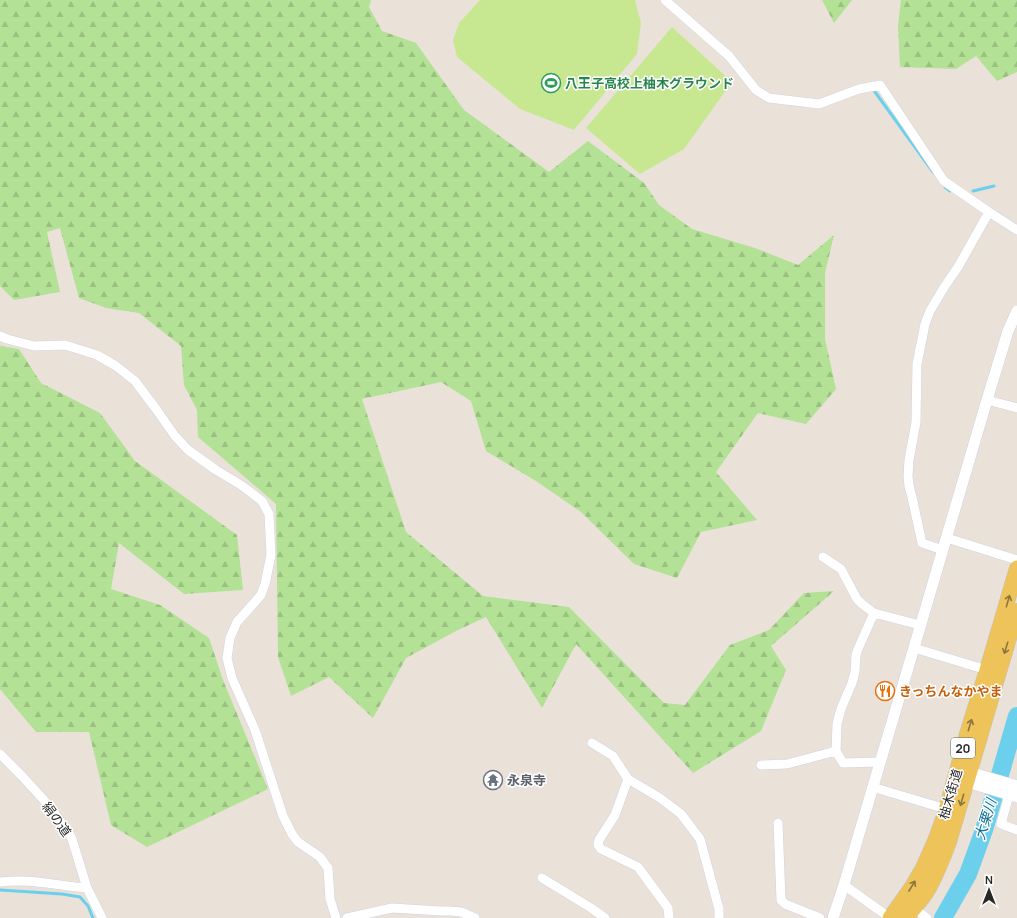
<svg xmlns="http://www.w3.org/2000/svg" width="1017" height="918" viewBox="0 0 1017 918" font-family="Manrope,'Noto Sans JP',sans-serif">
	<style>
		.forest { fill: url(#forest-firs) }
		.pitch { fill: #c7e891 }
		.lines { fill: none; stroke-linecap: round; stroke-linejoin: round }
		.stream { stroke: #6cd0ec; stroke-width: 3 }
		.river { stroke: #6cd0ec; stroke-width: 18 }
		.minor-casing { stroke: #ced3e1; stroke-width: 10 }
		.tertiary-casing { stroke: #ced3e1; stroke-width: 12 }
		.primary-casing { stroke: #c3c3c3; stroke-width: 16 }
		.minor { stroke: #fff; stroke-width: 9 }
		.tertiary { stroke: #fff; stroke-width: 11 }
		.primary { stroke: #eec45a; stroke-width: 15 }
		.oneway { stroke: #8b7641 }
		.labels { text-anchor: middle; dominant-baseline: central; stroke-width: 3; stroke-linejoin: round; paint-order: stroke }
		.shield { fill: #fff; stroke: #686868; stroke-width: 1 }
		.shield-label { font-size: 12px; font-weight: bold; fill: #282828 }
		.leisure-label { font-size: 13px; font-weight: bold; fill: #27864d; stroke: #fff; text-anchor: start }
		.food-label { font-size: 13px; font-weight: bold; fill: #c56008; stroke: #fff; text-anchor: start }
		.worship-label { font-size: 13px; font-weight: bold; fill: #5b616d; stroke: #fff; text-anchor: start }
		.street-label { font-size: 13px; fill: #282828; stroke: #fff }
		.water-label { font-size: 14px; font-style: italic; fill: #0f6d94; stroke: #fff }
	</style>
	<defs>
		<pattern id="forest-firs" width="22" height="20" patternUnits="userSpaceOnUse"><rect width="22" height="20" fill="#b3e195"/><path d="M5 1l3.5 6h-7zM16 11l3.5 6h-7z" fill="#9ac180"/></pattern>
	</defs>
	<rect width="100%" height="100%" fill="#eae2d9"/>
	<path class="forest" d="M 0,0 L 371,0 L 369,7 L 382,31 L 416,43 L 464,110 L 549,172 L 588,141 L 644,183 L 659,205 L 692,229 L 755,248 L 798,265 L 834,235 L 825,273 L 825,339 L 836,389 L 806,424 L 758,413 L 716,472 L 757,520 L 701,532 L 677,578 L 634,564 L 581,512 L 536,481 L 486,451 L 471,401 L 441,382 L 362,399 L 406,532 L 483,596 L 569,607 L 664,703 L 685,705 L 730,645 L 769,630 L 804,593 L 834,591 L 771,646 L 786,670 L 761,731 L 693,773 L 576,644 L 542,708 L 486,617 L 458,630 L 406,658 L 373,718 L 329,677 L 291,696 L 278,657 L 276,504 L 198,437 L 197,410 L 184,385 L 181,346 L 139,313 L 106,308 L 79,298 L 60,228 L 47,232 L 60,292 L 14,300 L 0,286 Z
		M 822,0 L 852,0 L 834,23 Z
		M 901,0 L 1017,0 L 1017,72 L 997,81 L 976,56 L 956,69 L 900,67 L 898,26 Z
		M 0,346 L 19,349 L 41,383 L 100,413 L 135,461 L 237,535 L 243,590 L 184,594 L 119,543 L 111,589 L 160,605 L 209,638 L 223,680 L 268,789 L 147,847 L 111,825 L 89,732 L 36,732 L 0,689 Z"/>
	<path class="pitch" d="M 480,0 L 635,0 L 641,23 L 637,54 L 574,130 L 520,109 L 457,57 L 453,40 L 459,23 Z
		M 672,27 L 732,82 L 684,149 L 640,174 L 586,128 Z"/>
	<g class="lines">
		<path class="stream" d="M 875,92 L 933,172
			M 945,187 L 950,191
			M 973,191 L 994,186
			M 0,890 L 62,894 L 80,897 L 88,906 L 93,918"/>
		<path class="river" d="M 943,918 L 968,874 L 984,830 L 1017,716"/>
		<g class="minor-casing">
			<path id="minor" d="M 665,0 L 729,56 L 756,90 L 769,98 L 819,104 L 859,89 L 880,85 L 944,181 L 989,212 L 1017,230
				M 0,336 L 7,339 L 34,346 L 65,345 L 97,355 L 116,366 L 135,381 L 156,409 L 175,436 L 188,450 L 216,470 L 241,485 L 262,501 L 269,514 L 271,555 L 265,584 L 261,595 L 237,622 L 230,638 L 227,658 L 232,678 L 255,730 L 283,816 L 292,834 L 298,842 L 320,857 L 328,868 L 330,899 L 336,918
				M 987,400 L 1017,408
				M 947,538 L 1017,560
				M 943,550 L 922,543 L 912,497 L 909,486 L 908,476 L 909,460 L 916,422 L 917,364 L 925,324 L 930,311 L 943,289 L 958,267 L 989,212
				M 823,557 L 841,569 L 857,599 L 862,604 L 874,613 L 920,625
				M 874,613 L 858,649 L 856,655 L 855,672 L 852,683 L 841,709 L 837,724 L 836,751 L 843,763 L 880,762
				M 914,648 L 987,670
				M 592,743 L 613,756 L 628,779 L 615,815 L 599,840 L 598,845 L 601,849 L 638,867 L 668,908 L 669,918
				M 0,754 L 21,775 L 43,799 L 68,831 L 72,839 L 87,888 L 102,918
				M 761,765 L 787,764 L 836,751
				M 628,779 L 660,798 L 681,814 L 700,839 L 719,909 L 719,918
				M 872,787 L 946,809
				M 1009,795 L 1001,824 L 1017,830
				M 778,823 L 781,900 L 785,904 L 820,918
				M 542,878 L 591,908 L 605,918
				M 0,882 C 29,878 58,886 87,888
				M 844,885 L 890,918
				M 914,908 L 927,918
				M 347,918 L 392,908 L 441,911 L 451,911 L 461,912 L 475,918"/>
		</g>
		<g class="tertiary-casing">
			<path id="tertiary" d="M 962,773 L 969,772 L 1017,786
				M 961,777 L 967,782 L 1017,797
				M 833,918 L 844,885 L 987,400 L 1008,331 L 1017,311"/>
		</g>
		<g class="primary-casing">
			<path id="primary" d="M 890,918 L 912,887 L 923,868 L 935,841 L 945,814 L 967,734 L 987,670 L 1017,568
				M 906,918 C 914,908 923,899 929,888 C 937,873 943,858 949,842 L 1017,611"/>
		</g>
		<use href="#minor" class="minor"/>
		<use href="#tertiary" class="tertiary"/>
		<use href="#primary" class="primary"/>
	</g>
	<defs><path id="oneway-shaft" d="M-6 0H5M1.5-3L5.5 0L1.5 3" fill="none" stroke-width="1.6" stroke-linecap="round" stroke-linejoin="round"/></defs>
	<g class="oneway">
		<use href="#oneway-shaft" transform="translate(1008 601) rotate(-74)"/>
		<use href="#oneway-shaft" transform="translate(1006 648) rotate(107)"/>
		<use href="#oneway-shaft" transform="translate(970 725) rotate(-73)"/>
		<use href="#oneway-shaft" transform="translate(962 800) rotate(106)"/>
		<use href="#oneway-shaft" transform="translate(912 886) rotate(-58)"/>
	</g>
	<defs>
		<g id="stadium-ring" transform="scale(1)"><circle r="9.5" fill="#fff" stroke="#2e9e5b" stroke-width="1.5"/><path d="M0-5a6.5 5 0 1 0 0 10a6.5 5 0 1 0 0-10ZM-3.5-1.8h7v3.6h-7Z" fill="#2e9e5b"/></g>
		<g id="restaurant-ring" transform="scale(1)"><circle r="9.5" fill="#fff" stroke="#e8710a" stroke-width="1.5"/><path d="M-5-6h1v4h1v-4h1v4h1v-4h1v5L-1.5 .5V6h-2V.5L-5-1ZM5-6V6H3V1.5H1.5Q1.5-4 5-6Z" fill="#e8710a"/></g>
		<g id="temple-ring" transform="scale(1)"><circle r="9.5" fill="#fff" stroke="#6b7280" stroke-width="1.5"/><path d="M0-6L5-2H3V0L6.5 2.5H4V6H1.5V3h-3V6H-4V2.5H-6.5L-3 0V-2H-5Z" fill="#6b7280"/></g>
	</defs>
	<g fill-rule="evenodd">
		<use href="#stadium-ring" x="551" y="83"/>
		<use href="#restaurant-ring" x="885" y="691"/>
		<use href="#temple-ring" x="493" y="780"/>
	</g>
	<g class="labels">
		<rect class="shield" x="951" y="738" width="24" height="20" rx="3"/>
		<g class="shield-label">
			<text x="963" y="748">20</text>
		</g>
		<g class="leisure-label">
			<text x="565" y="83">八王子高校上柚木グラウンド</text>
		</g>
		<g class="food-label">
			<text x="899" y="691">きっちんなかやま</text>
		</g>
		<g class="worship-label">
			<text x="507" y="780">永泉寺</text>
		</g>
		<g class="street-label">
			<text transform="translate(950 794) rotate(-74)">柚木街道</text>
			<text transform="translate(57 819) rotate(54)">絹の道</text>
		</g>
		<g class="water-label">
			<text transform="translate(985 819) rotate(-73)">大栗川</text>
		</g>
	</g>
	<g transform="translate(989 890)" stroke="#ffffff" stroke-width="3" paint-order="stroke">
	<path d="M0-3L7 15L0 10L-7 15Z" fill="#282828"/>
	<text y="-6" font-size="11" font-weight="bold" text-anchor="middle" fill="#282828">N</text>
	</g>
</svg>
